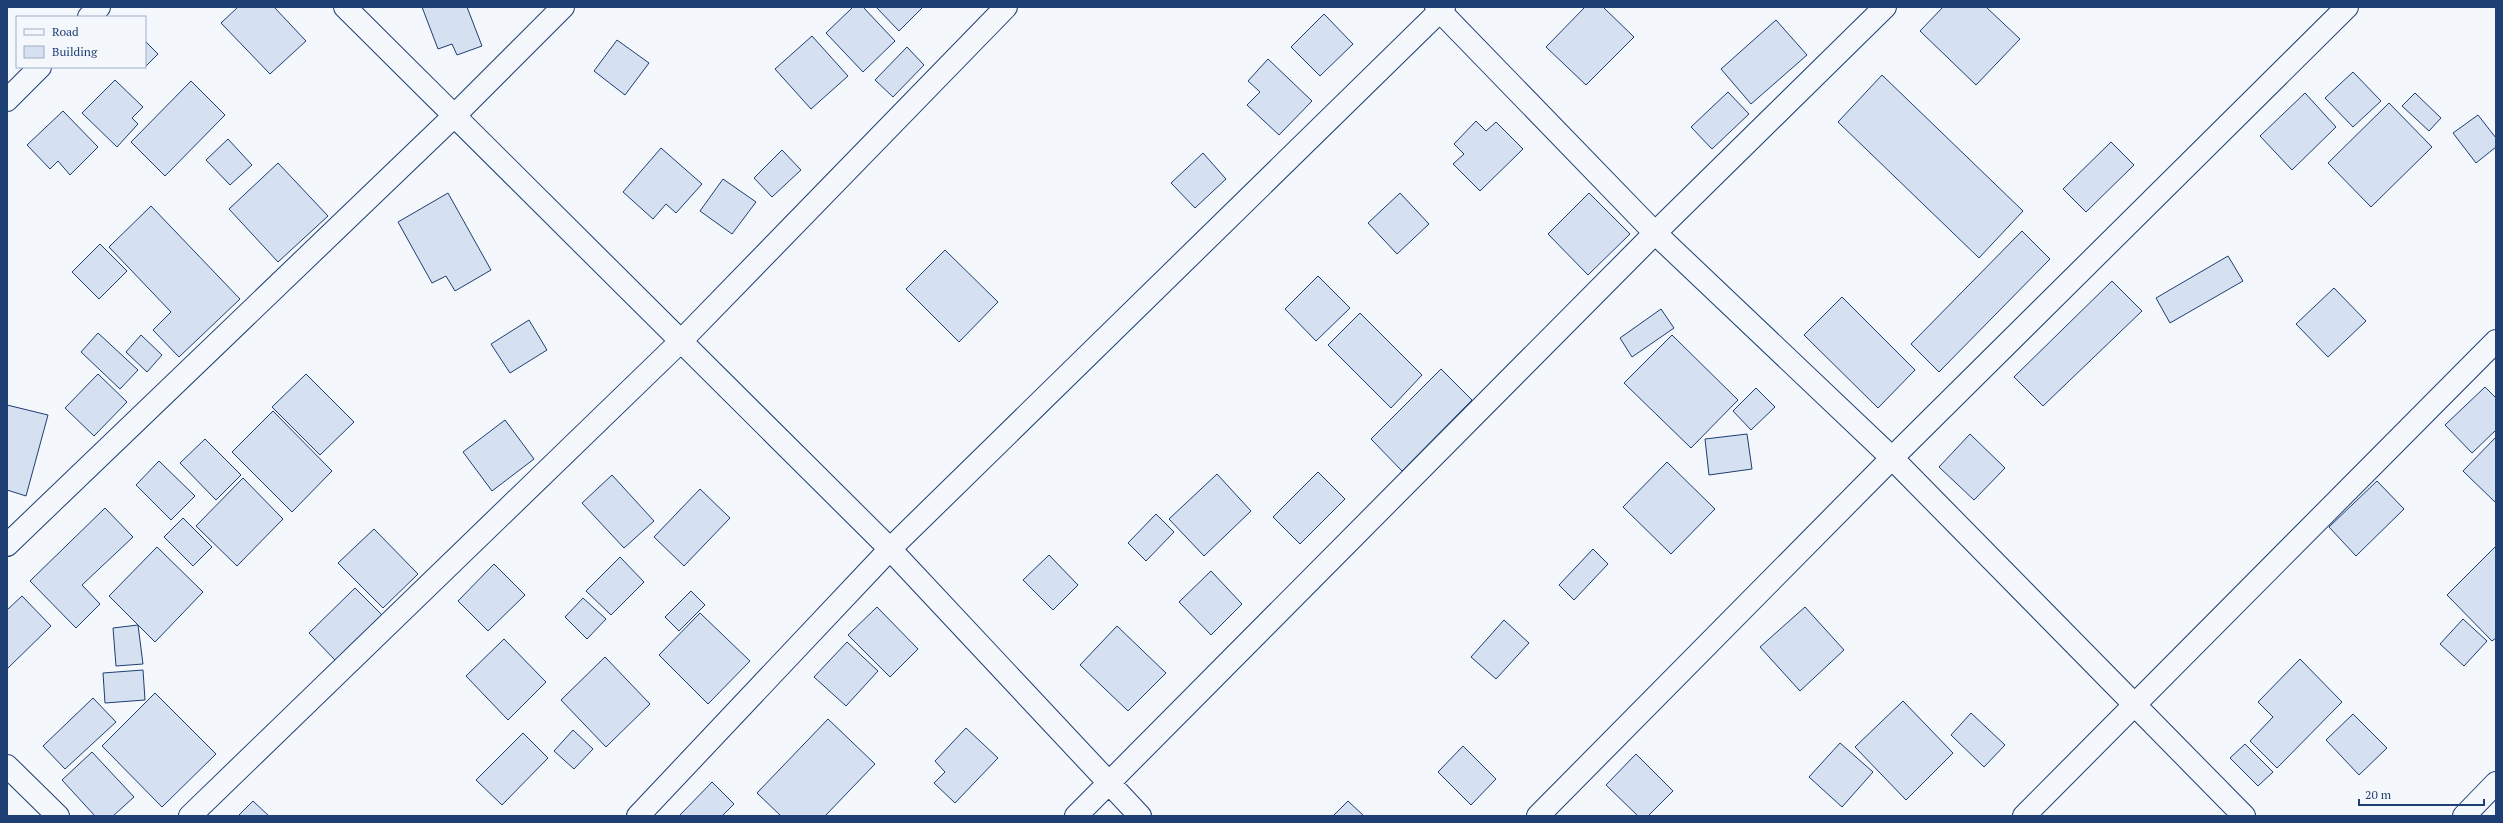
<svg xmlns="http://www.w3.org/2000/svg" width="2503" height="823" viewBox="0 0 2503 823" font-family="'PT Serif',serif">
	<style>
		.building { fill: #d5e0f0; stroke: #1d3f73 }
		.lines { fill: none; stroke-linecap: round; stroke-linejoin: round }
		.minor-casing { stroke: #1d3f73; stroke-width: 24 }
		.minor { stroke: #f4f7fb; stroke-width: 22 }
	</style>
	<rect width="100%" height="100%" fill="#f4f7fb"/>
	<path class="building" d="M 238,7 L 274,7 L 306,41 L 270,74 L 221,23 Z
		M 422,7 L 467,7 L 482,46 L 457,55 L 452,44 L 438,49 Z
		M 853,7 L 863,7 L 895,41 L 863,72 L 826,33 Z
		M 876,7 L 923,7 L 899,31 Z
		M 1585,7 L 1603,7 L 1634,37 L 1586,85 L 1546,47 Z
		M 1943,7 L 1986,7 L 2020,39 L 1976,85 L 1920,31 Z
		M 1324,14 L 1353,44 L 1320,76 L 1291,47 Z
		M 1776,20 L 1807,55 L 1751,104 L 1721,69 Z
		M 812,36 L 848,76 L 811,109 L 775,69 Z
		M 617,40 L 649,63 L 625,95 L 594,71 Z
		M 145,41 L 158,54 L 145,67 Z
		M 907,47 L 924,65 L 893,97 L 875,80 Z
		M 1268,59 L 1312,101 L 1279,135 L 1247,105 L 1260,92 L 1248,81 Z
		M 2353,72 L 2381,101 L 2353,127 L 2325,98 Z
		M 1882,75 L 2023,211 L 1979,258 L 1838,122 Z
		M 115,80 L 143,107 L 132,118 L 138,124 L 117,147 L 82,113 Z
		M 191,81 L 225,115 L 165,176 L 131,142 Z
		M 1728,92 L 1749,114 L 1712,149 L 1691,127 Z
		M 2305,93 L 2336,127 L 2292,170 L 2260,136 Z
		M 2415,93 L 2441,118 L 2429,131 L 2402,106 Z
		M 2389,103 L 2432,147 L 2371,207 L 2328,163 Z
		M 63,111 L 98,147 L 70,175 L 58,161 L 50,169 L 27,145 Z
		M 2478,115 L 2496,138 L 2496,147 L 2476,163 L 2453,133 Z
		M 1476,121 L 1486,131 L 1496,122 L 1523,149 L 1480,191 L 1453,164 L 1464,154 L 1454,144 Z
		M 228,139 L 252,165 L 230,185 L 206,160 Z
		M 2111,142 L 2134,165 L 2086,212 L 2063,189 Z
		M 661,148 L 702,184 L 676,213 L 666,204 L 653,219 L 623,192 Z
		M 782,150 L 801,170 L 772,197 L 754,178 Z
		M 1203,153 L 1226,179 L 1195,208 L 1171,183 Z
		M 278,163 L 328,216 L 278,262 L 229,209 Z
		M 723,179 L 756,202 L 732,234 L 700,211 Z
		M 448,193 L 491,270 L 455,291 L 446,276 L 432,283 L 398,222 Z
		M 1400,193 L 1429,224 L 1397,254 L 1368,223 Z
		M 1589,193 L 1630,234 L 1588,275 L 1548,234 Z
		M 151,206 L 240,299 L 179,357 L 153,330 L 171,312 L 109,247 Z
		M 2022,231 L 2050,259 L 1939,372 L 1911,344 Z
		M 100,244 L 127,271 L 99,299 L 72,272 Z
		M 945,250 L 998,302 L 959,342 L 906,289 Z
		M 2228,256 L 2243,281 L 2170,323 L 2156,298 Z
		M 1318,276 L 1350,308 L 1316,341 L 1285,309 Z
		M 2112,281 L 2142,311 L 2043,406 L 2014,377 Z
		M 2334,288 L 2366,321 L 2328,357 L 2296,324 Z
		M 1842,297 L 1915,370 L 1878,408 L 1804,335 Z
		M 1661,309 L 1674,328 L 1632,357 L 1620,338 Z
		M 1360,313 L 1422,375 L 1391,408 L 1328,345 Z
		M 529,320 L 547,350 L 510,373 L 491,344 Z
		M 98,333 L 138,370 L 120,389 L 81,352 Z
		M 141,335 L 162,355 L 147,372 L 126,352 Z
		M 1672,335 L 1738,400 L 1691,448 L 1624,383 Z
		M 1441,369 L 1472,400 L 1402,471 L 1371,439 Z
		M 98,374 L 127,402 L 94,436 L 65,408 Z
		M 306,374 L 354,422 L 320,455 L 272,407 Z
		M 2485,387 L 2496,398 L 2496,430 L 2472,453 L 2445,425 Z
		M 1756,388 L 1775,407 L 1751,430 L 1733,411 Z
		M 7,405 L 48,415 L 26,496 L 7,490 Z
		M 273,411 L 332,471 L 292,512 L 232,452 Z
		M 505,420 L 534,459 L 492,491 L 463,452 Z
		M 1747,434 L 1752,469 L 1709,475 L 1705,439 Z
		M 1970,434 L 2005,468 L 1974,500 L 1939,467 Z
		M 2496,437 L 2496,503 L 2463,471 Z
		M 205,439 L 241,475 L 216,500 L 180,463 Z
		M 159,461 L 195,496 L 171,520 L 136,485 Z
		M 1667,462 L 1715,509 L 1671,554 L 1623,507 Z
		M 1318,472 L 1345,499 L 1300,544 L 1273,517 Z
		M 1217,474 L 1251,511 L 1204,556 L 1169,519 Z
		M 612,475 L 654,521 L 624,548 L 582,503 Z
		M 243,478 L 283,519 L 237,566 L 196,526 Z
		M 2377,481 L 2404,509 L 2356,556 L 2329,527 Z
		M 700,489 L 730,518 L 684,566 L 654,537 Z
		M 105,508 L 133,537 L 82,585 L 100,604 L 76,628 L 30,581 Z
		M 1156,514 L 1174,532 L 1146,561 L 1128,543 Z
		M 183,518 L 212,547 L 193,566 L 164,537 Z
		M 374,529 L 418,574 L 383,608 L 338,563 Z
		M 2496,546 L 2496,638 L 2492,641 L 2447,595 Z
		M 157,547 L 203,592 L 155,642 L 109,596 Z
		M 1593,549 L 1608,564 L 1574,600 L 1559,585 Z
		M 1049,555 L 1078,585 L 1053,610 L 1023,580 Z
		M 620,557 L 644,582 L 611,615 L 586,591 Z
		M 494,564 L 525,595 L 488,631 L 458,601 Z
		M 1211,571 L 1242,604 L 1211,635 L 1179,602 Z
		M 355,588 L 382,615 L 335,660 L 309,633 Z
		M 691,591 L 705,605 L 679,631 L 665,617 Z
		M 22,596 L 51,626 L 7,669 L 7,610 Z
		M 583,598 L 606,619 L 587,639 L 565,617 Z
		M 877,607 L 918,649 L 890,677 L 848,635 Z
		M 1805,607 L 1844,650 L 1800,691 L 1760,647 Z
		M 700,613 L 750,661 L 708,704 L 659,655 Z
		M 2463,619 L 2487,641 L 2464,666 L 2440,644 Z
		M 1504,620 L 1529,643 L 1496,679 L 1471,657 Z
		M 138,625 L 143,664 L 116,666 L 113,628 Z
		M 1117,626 L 1166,673 L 1128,711 L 1080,665 Z
		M 504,639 L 546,682 L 508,720 L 466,676 Z
		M 847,642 L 878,671 L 846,706 L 814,677 Z
		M 605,657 L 650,704 L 606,747 L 561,700 Z
		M 2300,659 L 2342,702 L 2277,768 L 2250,741 L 2273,717 L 2258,702 Z
		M 143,670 L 145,700 L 105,703 L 103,673 Z
		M 155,693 L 216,754 L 162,807 L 102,746 Z
		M 93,698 L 116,722 L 65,769 L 43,746 Z
		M 1903,701 L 1953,753 L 1906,800 L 1855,747 Z
		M 1971,713 L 2005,745 L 1984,767 L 1951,735 Z
		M 2353,714 L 2387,748 L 2359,775 L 2326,740 Z
		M 828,719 L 875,764 L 825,816 L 781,816 L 757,793 Z
		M 966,728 L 998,758 L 955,803 L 934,783 L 945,772 L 935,761 Z
		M 573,730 L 593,749 L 574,769 L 554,751 Z
		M 523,733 L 548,758 L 502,805 L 476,780 Z
		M 1840,743 L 1873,772 L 1842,807 L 1809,777 Z
		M 2245,744 L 2273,772 L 2258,786 L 2230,758 Z
		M 1463,746 L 1496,779 L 1471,805 L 1438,772 Z
		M 92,752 L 134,797 L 113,816 L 95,816 L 62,780 Z
		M 1636,754 L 1673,791 L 1648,816 L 1638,816 L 1606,785 Z
		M 712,782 L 734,804 L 722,816 L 679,816 Z
		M 253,801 L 269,816 L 238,816 Z
		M 1348,801 L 1364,816 L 1333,816 Z"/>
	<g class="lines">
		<g class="minor-casing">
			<path id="minor" d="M 345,7 L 890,549 L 1140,816
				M 1436,7 L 1655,233 L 1892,458 L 2244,816
				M 89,17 L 99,7
				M 7,100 L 40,67
				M 7,545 L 454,116 L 563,7
				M 7,766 L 58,816
				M 190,816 L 681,341 L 1006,7
				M 638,816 L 890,549 L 1444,7
				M 1076,816 L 1655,233 L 1885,7
				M 1538,816 L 1892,458 L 2347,7
				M 2024,816 L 2496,341
				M 2464,816 L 2496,783"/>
		</g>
		<use href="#minor" class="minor"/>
	</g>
	<rect width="2503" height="823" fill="none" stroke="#1d3f73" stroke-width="16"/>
	<rect x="16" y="16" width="130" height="52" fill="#f4f7fb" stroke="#9eadc5"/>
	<rect x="24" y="29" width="20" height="6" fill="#f4f7fb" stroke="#9eadc5"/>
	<text x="52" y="36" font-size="12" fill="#1d3f73">Road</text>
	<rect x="24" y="46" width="20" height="12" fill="#d5e0f0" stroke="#9eadc5"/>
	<text x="52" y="56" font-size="12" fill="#1d3f73">Building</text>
	<path d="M2359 799v6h125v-6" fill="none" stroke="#1d3f73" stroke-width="2"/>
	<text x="2365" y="799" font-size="12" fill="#1d3f73" stroke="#f4f7fb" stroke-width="3" paint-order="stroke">20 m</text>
</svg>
